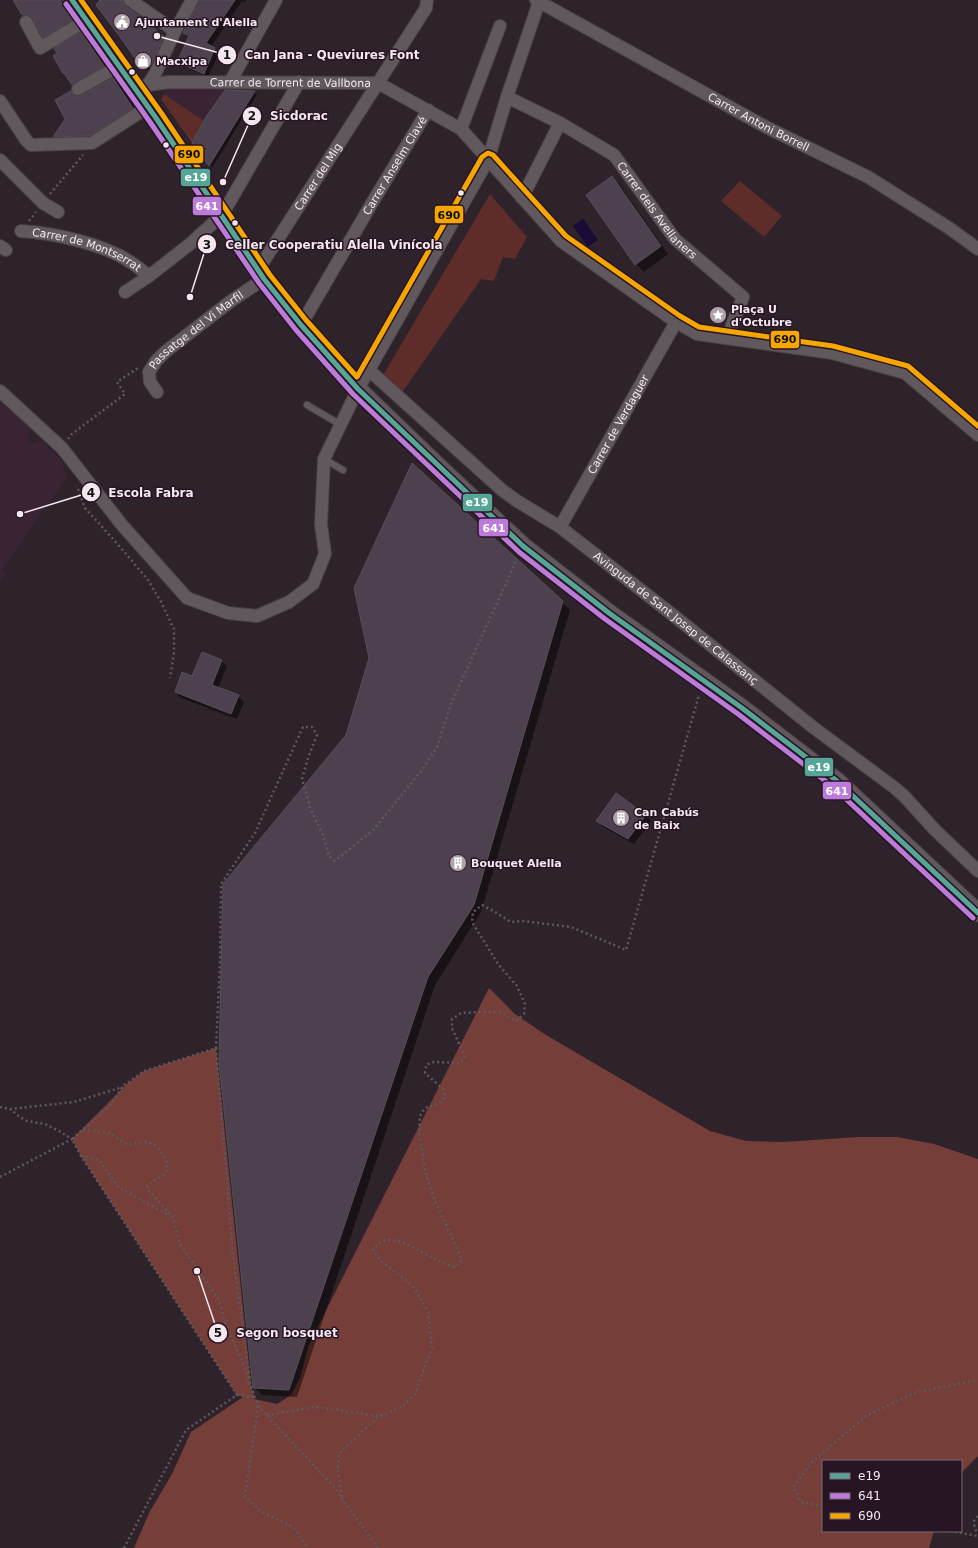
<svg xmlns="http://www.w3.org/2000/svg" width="978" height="1548" viewBox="0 0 978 1548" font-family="'DejaVu Sans',sans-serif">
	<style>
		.built { fill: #3a2333 }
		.green { fill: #5e2d2a }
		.forest { fill: #763e39 }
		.water { fill: #190a38 }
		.shadow { fill: #0007 }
		.building { fill: #4d414f; stroke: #574f57 }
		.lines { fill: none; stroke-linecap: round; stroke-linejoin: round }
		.lane-casing { stroke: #4a4147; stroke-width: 8 }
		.street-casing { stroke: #4a4147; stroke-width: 14 }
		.secondary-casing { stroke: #4a4147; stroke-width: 19 }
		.path { stroke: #5f585d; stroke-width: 2.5; stroke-dasharray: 2 3; stroke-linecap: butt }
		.lane { stroke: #61585e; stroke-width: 6 }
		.street { stroke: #61585e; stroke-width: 12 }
		.secondary { stroke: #61585e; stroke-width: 17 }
		.bus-1-casing { stroke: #281523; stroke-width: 8 }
		.bus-2-casing { stroke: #281523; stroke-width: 8 }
		.bus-3-casing { stroke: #281523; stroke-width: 8 }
		.bus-1 { stroke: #56a698; stroke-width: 5 }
		.bus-2 { stroke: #bd7bd9; stroke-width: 5 }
		.bus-3 { stroke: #f7a600; stroke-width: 5 }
		.bus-dot { fill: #f5e7f0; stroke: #281523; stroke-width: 1.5 }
		.labels { text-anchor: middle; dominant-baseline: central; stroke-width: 3; stroke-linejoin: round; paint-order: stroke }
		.poi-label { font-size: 11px; font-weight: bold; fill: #f5e7f0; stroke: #281523; text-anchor: start }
		.street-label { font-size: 11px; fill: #f5e7f0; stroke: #281523 }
		.leader { fill: none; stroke: #f5e7f0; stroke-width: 1.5 }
		.callout-dot { fill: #f5e7f0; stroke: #281523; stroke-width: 1.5 }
		.mark-label { font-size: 12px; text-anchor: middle; font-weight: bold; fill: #111 }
		.callout-label { font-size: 12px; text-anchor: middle; font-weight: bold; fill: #f5e7f0; stroke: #281523; stroke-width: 3; stroke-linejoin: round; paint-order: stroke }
		.line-badge { stroke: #281523; stroke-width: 1.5 }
		.badge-label { font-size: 11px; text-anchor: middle; font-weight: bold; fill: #fff }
		.pale-badge-label { font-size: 11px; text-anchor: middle; font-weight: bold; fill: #111 }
	</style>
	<rect width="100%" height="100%" fill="#2e232b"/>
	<path class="built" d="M 169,87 L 226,88 L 204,121 L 164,94 Z
		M 0,398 L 31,427 L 27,443 L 30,445 L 40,440 L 61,460 L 67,477 L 2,569 L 6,573 L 0,582 Z"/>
	<path class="green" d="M 164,94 L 204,121 L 192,143 L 161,99 Z
		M 740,181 L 782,216 L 764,237 L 721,201 Z
		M 490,194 L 527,237 L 515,259 L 503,257 L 494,281 L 481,279 L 401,394 L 382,377 Z"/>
	<path class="forest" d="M 489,988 L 515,1014 L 546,1035 L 710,1131 L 746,1141 L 783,1142 L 859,1137 L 897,1137 L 934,1144 L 978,1159 L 978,1456 L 961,1473 L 961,1461 L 823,1461 L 823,1531 L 934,1531 L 929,1548 L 134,1548 L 149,1513 L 172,1474 L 191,1432 L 243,1397 L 237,1395 L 81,1156 L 72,1139 L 127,1084 L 144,1071 L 216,1048 L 251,1386 L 255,1398 L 250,1398 L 277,1404 L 291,1395 L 300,1378 L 309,1344 Z"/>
	<path class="water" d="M 583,219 L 598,240 L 588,247 L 573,226 Z"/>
	<path class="shadow" d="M 14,0 L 60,0 L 78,25 L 49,42 L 44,37 L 33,20 L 29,21 L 23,15 Z
		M 101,0 L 126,0 L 125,4 L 128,9 L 145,20 L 166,41 L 153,69 L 145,70 L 142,66 Z
		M 200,0 L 246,0 L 245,3 L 242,1 L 211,47 L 219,53 L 208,77 L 183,66 L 179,62 L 189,38 L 184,33 Z
		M 81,33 L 91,43 L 113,76 L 83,94 L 64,73 Z
		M 113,79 L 120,86 L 140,115 L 97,142 L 61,144 L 54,137 L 66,119 L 75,97 L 82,97 Z
		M 254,92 L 257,95 L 212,168 L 193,143 Z
		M 612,178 L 620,185 L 668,254 L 644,272 L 636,264 Z
		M 562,602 L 570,610 L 481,912 L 435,985 L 297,1397 L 262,1395 L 254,1387 L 347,736 L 370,658 Z
		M 222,661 L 227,666 L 218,688 L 238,696 L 244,702 L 237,719 L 181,698 L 176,692 L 193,678 Z
		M 646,815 L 651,821 L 634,844 L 603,827 L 598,821 Z"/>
	<path class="building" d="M 13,0 L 60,0 L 73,20 L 43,38 L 32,18 L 27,15 L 22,15 Z
		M 100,0 L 123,0 L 125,6 L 145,20 L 164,37 L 150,67 L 141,67 L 121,38 L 96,5 Z
		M 199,0 L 235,0 L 206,43 L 215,48 L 204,74 L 177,62 L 189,36 L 183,33 Z
		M 81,32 L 104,66 L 72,85 L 64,73 L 63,73 L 53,56 L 57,53 L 54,48 Z
		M 113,78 L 133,108 L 90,136 L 53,137 L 65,119 L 55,100 L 71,91 L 75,96 L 81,96 Z
		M 225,90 L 255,91 L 209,166 L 192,143 L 206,117 Z
		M 612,176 L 661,246 L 635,265 L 586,195 Z
		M 412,463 L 563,601 L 474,905 L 428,977 L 289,1390 L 253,1388 L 219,1062 L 223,884 L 346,735 L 369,658 L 354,588 Z
		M 202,652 L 222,660 L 212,685 L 239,695 L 231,714 L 175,692 L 182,672 L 192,676 Z
		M 616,793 L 646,815 L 628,839 L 596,821 Z"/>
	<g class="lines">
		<g class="lane-casing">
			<path id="lane" d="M 307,405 L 341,425
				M 324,459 L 343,470"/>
		</g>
		<g class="street-casing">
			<g id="street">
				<path d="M 130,0 L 175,31"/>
				<path id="s1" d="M 536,0 L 766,127 L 868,177 L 949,228 L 978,249"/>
				<path d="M 26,22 L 40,48 L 87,20"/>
				<path d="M 230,82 L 276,0"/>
				<path d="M 148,85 L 156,72 L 175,31 L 192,0"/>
				<path id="s2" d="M 135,88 L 148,85 L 169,82 L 378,83 L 461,129 L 561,241 L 676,322 L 697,334 L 832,353 L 905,373 L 978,435"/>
				<path d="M 78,89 L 119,66"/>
				<path id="s3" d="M 507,97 L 560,123 L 614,155 L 675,239 L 743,297 L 727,338"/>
				<path d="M 0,101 L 26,140 L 31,145 L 92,143 L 148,107"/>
				<path d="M 461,129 L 500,26"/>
				<path d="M 0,160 L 43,203 L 58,212"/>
				<path d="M 522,198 L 560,123"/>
				<path id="s4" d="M 21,231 C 55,233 104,244 132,263 C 138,267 144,272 149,276 L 190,244 L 222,215 L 299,82"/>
				<path d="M 0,246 L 6,250"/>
				<path id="s5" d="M 258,270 L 426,8 L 427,0"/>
				<path d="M 125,292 L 149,276"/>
				<path id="s6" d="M 301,325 L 372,203 L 428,110"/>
				<path id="s7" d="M 370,371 L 502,490 L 517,501 L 560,527 L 673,615 L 814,728 L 895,788 L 905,797 L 935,830 L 978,871"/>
				<path d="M 0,391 L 62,448 L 122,525 L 187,598 L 228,613 L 257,616 L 289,602 L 313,584 L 325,554 L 321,524 L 324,459 L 358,389 L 488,160 L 507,97 L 539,2"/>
				<path id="s8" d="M 157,392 L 150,382 L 149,372 L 156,361 L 165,352 L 231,301 L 264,279"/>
				<path id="s9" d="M 560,527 L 676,322"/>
			</g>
		</g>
		<g class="secondary-casing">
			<path id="secondary" d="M 72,0 L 156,118 L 264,279 L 301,325 L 358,389 L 438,466 L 523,546 L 609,613 L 742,708 L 837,781 L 978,913"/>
		</g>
		<path class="path" d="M 50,194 L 83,155
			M 29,221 L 36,212
			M 68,439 L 72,434 L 125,394 L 117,382 L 138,368
			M 78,489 L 85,508 L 121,548 L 148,580 L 161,602 L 174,629 L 174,652 L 170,678
			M 216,1048 L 233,1255 L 250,1380
			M 0,1107 L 10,1109 L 74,1102 L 123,1087
			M 83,1130 C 91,1131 103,1131 111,1134 C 116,1136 120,1142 126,1144 C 132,1145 136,1142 141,1142 C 151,1141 159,1147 163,1155 C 166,1159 168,1164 167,1169 C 164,1182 151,1176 147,1189 L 173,1217 L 180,1244 L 219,1300 L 226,1325 L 244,1366 L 258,1406 L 333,1486 L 378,1548
			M 81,1156 L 99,1160 L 118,1187 L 170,1216
			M 0,1177 L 72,1139 L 59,1131 L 45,1124 L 27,1121 L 20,1117 L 10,1109
			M 237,1395 L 81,1156 L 72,1139 L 109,1107 L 123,1086 L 144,1071 L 216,1048 L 220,961 L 221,884 L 255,833 L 303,727 L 312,727 L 317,735 L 308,758 L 302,779 L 311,810 L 323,835 L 329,856 L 335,861 L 373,830 L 422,770 L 437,747 L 451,704 L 517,559
			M 258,1406 L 245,1496 L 260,1511 L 293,1527 L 309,1548
			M 267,1415 L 316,1407 L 380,1416 L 402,1407 L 415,1394 L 432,1347 L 428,1311 L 412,1285 L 380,1260 L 373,1249 C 377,1246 382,1241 386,1240 C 406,1237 435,1264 456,1267 L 462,1260 L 433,1196 L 425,1169 L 419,1132 L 420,1116 L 425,1108 L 439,1104 L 445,1097 L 443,1089 L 425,1073 L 426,1065 L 434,1062 L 460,1063 L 465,1057 L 452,1028 L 452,1019 L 461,1013 L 482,1012 L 501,1012 L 516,1021 L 524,1014 L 525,1004 L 517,986 L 498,964 L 472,922 L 473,912 L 482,905 L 495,912 L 511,922 L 523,921 L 571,927 L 626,950 L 699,695
			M 342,1497 L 338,1471 L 339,1453 L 379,1416
			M 823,1506 L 801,1502 L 793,1487 L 813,1461 L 866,1416 L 917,1392 L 978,1380
			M 978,1516 L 974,1521 L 975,1529 L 978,1533
			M 950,1531 L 978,1536
			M 124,1548 L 186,1430 L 237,1395 L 255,1398"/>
		<use href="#lane" class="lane"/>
		<use href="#street" class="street"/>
		<use href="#secondary" class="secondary"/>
		<g class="bus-1-casing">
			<path id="bus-1" d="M 72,0 L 156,118 L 264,279 L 301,325 L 358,389 L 523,546 L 609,613 L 742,708 L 837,781 L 978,913"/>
		</g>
		<g class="bus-2-casing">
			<path id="bus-2" d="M 66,4 L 150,122 L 259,283 L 296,330 L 353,394 L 519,552 L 605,619 L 738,714 L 832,786 L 973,918"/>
		</g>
		<g class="bus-3-casing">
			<path id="bus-3" d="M 81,0 L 162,114 L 270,275 L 306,320 L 357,377 L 482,157 L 488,153 L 493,155 L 566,236 L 680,316 L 699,327 L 833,346 L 908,366 L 978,426"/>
		</g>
		<use href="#bus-1" class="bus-1"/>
		<use href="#bus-2" class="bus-2"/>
		<use href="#bus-3" class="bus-3"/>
	</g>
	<defs>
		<g id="civic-disc" transform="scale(0.9)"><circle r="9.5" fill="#afa2ab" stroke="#281523"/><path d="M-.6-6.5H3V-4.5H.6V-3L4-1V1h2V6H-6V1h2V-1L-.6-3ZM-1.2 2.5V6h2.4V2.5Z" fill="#fff"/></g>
		<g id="shop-disc" transform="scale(0.9)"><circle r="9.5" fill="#afa2ab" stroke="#281523"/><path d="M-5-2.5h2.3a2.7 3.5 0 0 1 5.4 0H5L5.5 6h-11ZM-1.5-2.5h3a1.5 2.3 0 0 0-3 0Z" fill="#fff"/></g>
		<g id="sight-disc" transform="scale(0.9)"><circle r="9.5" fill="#afa2ab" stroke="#281523"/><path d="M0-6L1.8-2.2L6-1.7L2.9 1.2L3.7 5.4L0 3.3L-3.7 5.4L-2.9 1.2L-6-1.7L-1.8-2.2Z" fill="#fff"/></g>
		<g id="building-disc" transform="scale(0.9)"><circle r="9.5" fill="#afa2ab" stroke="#281523"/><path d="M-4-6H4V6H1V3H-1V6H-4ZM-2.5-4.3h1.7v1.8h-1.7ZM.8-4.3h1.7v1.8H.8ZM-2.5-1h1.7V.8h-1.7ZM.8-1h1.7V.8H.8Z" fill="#fff"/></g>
	</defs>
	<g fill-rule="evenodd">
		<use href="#civic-disc" x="122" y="22"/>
		<use href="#shop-disc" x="143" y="61"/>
		<use href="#sight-disc" x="718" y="315"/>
		<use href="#building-disc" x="621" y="818"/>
		<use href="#building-disc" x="458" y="863"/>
	</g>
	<g class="bus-dot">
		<circle cx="132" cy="72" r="3.5"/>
		<circle cx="166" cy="145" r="3.5"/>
		<circle cx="461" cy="193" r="3.5"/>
		<circle cx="235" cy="223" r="3.5"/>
	</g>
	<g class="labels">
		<g class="poi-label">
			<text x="135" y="22">Ajuntament d'Alella</text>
			<text x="156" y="61">Macxipa</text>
			<text x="731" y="309">Plaça U<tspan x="731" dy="13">d'Octubre</tspan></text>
			<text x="634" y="812">Can Cabús<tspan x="634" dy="13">de Baix</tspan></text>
			<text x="471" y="863">Bouquet Alella</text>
		</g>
		<g class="street-label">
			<text stroke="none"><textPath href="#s2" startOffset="156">Carrer de Torrent de Vallbona</textPath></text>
			<text stroke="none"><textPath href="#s1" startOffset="254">Carrer Antoni Borrell</textPath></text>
			<text stroke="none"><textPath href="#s6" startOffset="185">Carrer Anselm Clavé</textPath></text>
			<text stroke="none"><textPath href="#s5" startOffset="111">Carrer del Mig</textPath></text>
			<text stroke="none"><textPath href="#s3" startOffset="192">Carrer dels Avellaners</textPath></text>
			<text stroke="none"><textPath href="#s4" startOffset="69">Carrer de Montserrat</textPath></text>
			<text stroke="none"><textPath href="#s8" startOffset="86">Passatge del Vi Marfil</textPath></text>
			<text stroke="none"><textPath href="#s9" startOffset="118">Carrer de Verdaguer</textPath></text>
			<text stroke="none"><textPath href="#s7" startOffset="394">Avinguda de Sant Josep de Calassanç</textPath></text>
		</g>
	</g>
	<path class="leader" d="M157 36L227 55M223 182L252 116M190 297L207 244M20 514L91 492M197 1271L218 1333"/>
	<g class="callout-dot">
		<circle cx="157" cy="36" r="4"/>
		<circle cx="223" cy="182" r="4"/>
		<circle cx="190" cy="297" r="4"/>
		<circle cx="20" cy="514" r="4"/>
		<circle cx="197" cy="1271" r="4"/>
		<circle cx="227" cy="55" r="10"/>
		<circle cx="252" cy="116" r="10"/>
		<circle cx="207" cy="244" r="10"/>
		<circle cx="91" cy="492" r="10"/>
		<circle cx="218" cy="1333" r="10"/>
	</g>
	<g class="mark-label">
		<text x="227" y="59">1</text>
		<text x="252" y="120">2</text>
		<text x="207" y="249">3</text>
		<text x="91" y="497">4</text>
		<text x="218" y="1337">5</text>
	</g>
	<g class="callout-label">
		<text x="332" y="59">Can Jana - Queviures Font</text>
		<text x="299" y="120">Sicdorac</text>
		<text x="334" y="249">Celler Cooperatiu Alella Vinícola</text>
		<text x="151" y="497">Escola Fabra</text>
		<text x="287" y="1337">Segon bosquet</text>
	</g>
	<g class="line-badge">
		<rect x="174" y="145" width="30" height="19" rx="4" fill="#f7a600"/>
		<rect x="180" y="168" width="31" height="19" rx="4" fill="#56a698"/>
		<rect x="192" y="196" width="30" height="20" rx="4" fill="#bd7bd9"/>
		<rect x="434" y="205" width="30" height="19" rx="4" fill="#f7a600"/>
		<rect x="770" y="330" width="30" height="19" rx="4" fill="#f7a600"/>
		<rect x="462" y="493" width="31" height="19" rx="4" fill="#56a698"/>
		<rect x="478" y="518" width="31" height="19" rx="4" fill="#bd7bd9"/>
		<rect x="804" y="757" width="30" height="20" rx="4" fill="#56a698"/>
		<rect x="822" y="781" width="30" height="19" rx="4" fill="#bd7bd9"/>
	</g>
	<g class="badge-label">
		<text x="196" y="181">e19</text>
		<text x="207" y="210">641</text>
		<text x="477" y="506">e19</text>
		<text x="494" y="532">641</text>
		<text x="819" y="771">e19</text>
		<text x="837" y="795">641</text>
	</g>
	<g class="pale-badge-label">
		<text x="189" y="158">690</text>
		<text x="449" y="219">690</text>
		<text x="785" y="343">690</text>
	</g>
	<rect x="822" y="1460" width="140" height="72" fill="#281523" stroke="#7a6975"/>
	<rect x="830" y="1473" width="20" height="6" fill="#56a698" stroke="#7a6975"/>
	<text x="858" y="1480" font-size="12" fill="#f5e7f0">e19</text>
	<rect x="830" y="1493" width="20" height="6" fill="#bd7bd9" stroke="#7a6975"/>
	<text x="858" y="1500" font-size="12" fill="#f5e7f0">641</text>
	<rect x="830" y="1513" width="20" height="6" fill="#f7a600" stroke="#7a6975"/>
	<text x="858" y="1520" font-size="12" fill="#f5e7f0">690</text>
</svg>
